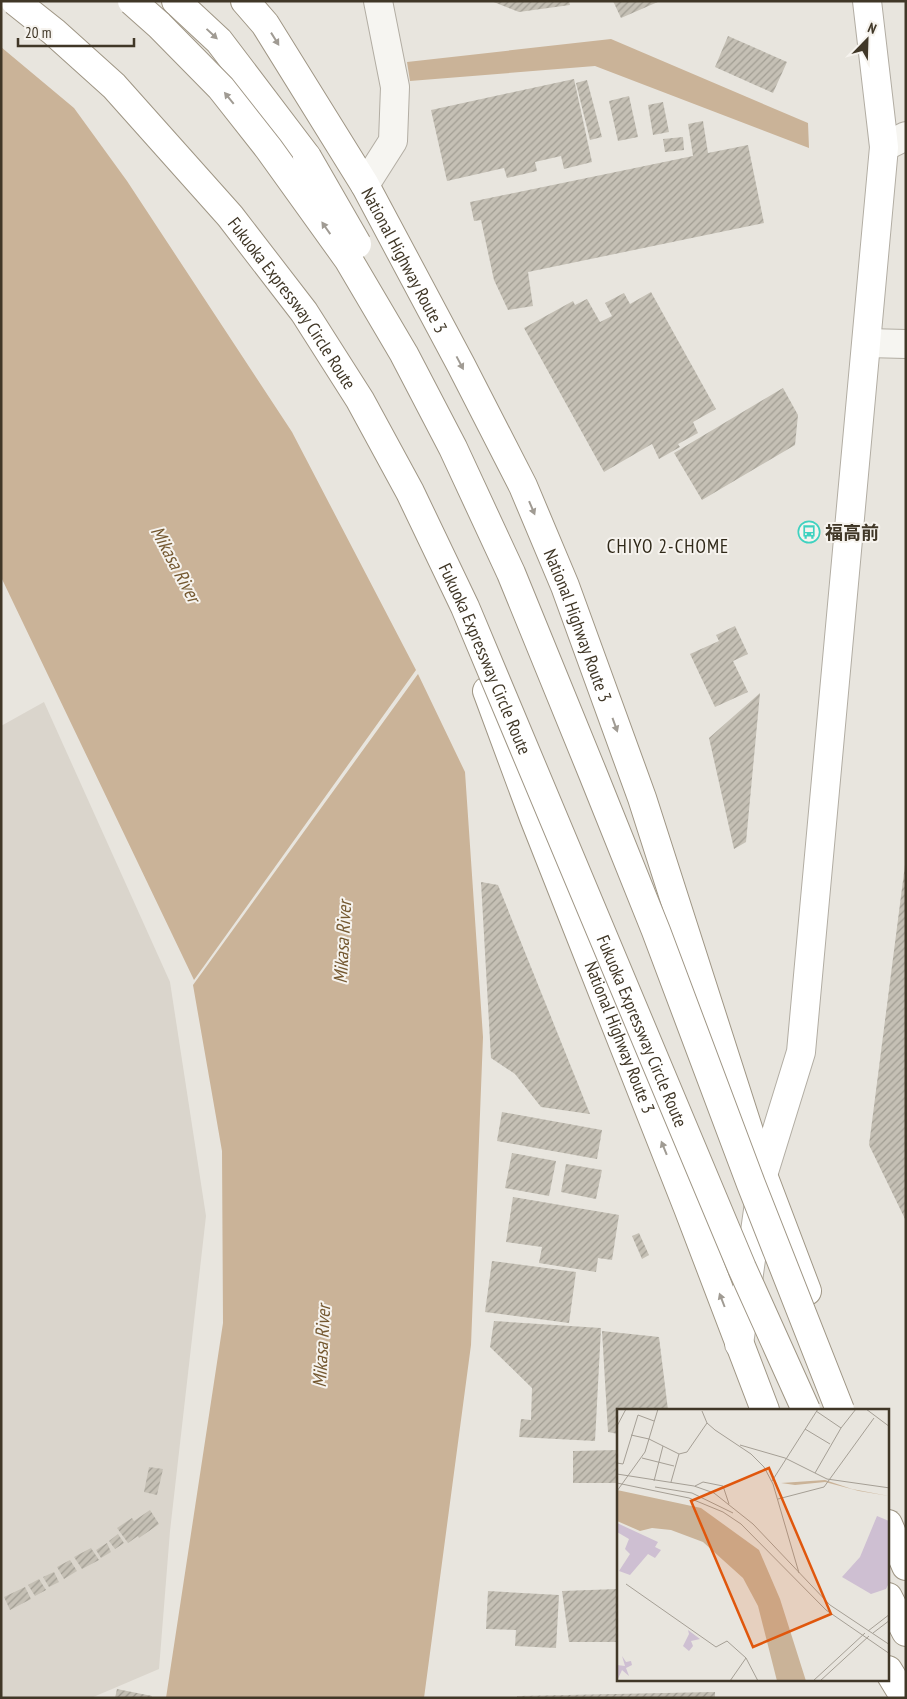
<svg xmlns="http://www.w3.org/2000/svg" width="907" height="1699" viewBox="0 0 907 1699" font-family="'PT Sans Narrow','Noto Sans JP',sans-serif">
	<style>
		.built { fill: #dad5cc }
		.water { fill: #cab398 }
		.building { fill: url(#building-hatch) }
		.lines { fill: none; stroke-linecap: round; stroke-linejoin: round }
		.street-casing { stroke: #b2ada3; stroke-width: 30 }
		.secondary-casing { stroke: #b2ada3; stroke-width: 30 }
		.highway-casing { stroke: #9f9685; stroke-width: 30 }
		.street { stroke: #f6f5f1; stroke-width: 28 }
		.secondary { stroke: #fff; stroke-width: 28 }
		.highway { stroke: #fff; stroke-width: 28 }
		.highway-bridge-casing { stroke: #9f9685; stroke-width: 30; stroke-linecap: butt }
		.highway-bridge { stroke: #fff; stroke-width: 28 }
		.oneway { fill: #a09b93 }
		.labels { text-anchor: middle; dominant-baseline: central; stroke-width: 4; stroke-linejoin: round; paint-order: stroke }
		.street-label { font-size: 18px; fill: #403727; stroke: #f6f3ee }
		.poi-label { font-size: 18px; font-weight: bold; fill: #403727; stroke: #f6f3ee; text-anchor: start }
		.neighbourhood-label { font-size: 19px; letter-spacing: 1px; fill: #302919; stroke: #f6f3ee }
		.water-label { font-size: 19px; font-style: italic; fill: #745830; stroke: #f6f3ee }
		.inset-road { fill: none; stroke: #a59f95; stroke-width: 1 }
		.view { fill: #e0570d; fill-opacity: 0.15; stroke: #e0570d; stroke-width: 2.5 }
		.inset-edge { fill: none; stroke: #403727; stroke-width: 2.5 }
	</style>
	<defs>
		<pattern id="building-hatch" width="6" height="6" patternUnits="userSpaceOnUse" patternTransform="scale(1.25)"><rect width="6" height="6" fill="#c5c0b5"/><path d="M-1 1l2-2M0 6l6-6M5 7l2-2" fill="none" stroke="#a19d93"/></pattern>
	</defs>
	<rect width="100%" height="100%" fill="#e8e5de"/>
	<path class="built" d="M 44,702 L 170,982 L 206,1216 L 170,1531 L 159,1669 L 91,1698 L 1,1698 L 1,726 Z"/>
	<path class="water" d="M 611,39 L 808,123 L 809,148 L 595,66 L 410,81 L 407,62 Z
		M 1,47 L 74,108 L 127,181 L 292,432 L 416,670 L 194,980 L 1,577 Z
		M 418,674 L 465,772 L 483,1037 L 471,1345 L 424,1698 L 166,1698 L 223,1323 L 222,1151 L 193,985 Z"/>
	<path class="building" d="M 491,1 L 569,1 L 570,5 L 519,12 Z
		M 613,1 L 660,1 L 621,18 Z
		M 728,36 L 787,62 L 773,93 L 715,67 Z
		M 574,79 L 592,162 L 564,169 L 561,156 L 535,162 L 537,171 L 507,178 L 504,168 L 447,181 L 431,110 Z
		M 587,80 L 602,137 L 590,140 L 576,83 Z
		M 629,96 L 638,137 L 618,141 L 609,101 Z
		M 663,102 L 669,132 L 653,135 L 648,105 Z
		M 703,121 L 708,153 L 748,145 L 764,223 L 528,272 L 533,306 L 508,310 L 494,280 L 481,220 L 474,221 L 470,202 L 693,156 L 688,124 Z
		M 683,137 L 684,150 L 665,152 L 663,139 Z
		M 651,292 L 716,409 L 693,422 L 698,433 L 678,444 L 680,447 L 659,459 L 652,444 L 604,472 L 524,328 L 573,301 L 575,305 L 587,299 L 600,322 L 612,316 L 605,303 L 624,293 L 630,304 Z
		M 783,388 L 798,415 L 795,445 L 702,500 L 674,453 Z
		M 735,626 L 748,654 L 733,661 L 748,692 L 715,707 L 690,654 L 719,641 L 716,635 Z
		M 760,693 L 746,842 L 734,849 L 709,738 Z
		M 905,865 L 906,865 L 906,1221 L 869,1145 Z
		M 481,882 L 498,885 L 590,1114 L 541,1107 L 515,1074 L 491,1058 Z
		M 502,1112 L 602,1130 L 597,1159 L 497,1141 Z
		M 512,1153 L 556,1161 L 549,1196 L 505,1188 Z
		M 566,1164 L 602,1170 L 596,1199 L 561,1192 Z
		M 513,1197 L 619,1215 L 612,1260 L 598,1258 L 596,1272 L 539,1263 L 542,1247 L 506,1242 Z
		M 639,1233 L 649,1255 L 642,1259 L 632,1236 Z
		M 492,1261 L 576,1272 L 569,1323 L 485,1312 Z
		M 494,1321 L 601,1328 L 595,1441 L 519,1437 L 521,1419 L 531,1420 L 532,1388 L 490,1347 Z
		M 602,1331 L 659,1337 L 668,1410 L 618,1410 L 618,1434 L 608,1432 Z
		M 618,1450 L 618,1483 L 573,1483 L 573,1451 Z
		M 149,1467 L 163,1469 L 157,1495 L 144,1492 Z
		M 150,1510 L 159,1524 L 139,1538 L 138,1536 L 128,1543 L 117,1528 L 132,1518 L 134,1521 Z
		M 118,1534 L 124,1543 L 115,1549 L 109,1541 Z
		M 107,1543 L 111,1552 L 101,1558 L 96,1550 Z
		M 91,1548 L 99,1560 L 82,1569 L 74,1557 Z
		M 70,1560 L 77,1571 L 64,1579 L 57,1567 Z
		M 54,1572 L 59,1582 L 49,1587 L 43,1577 Z
		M 39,1579 L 46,1590 L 35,1596 L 28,1585 Z
		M 25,1587 L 31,1599 L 10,1610 L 4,1597 Z
		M 618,1589 L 618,1642 L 569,1642 L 562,1591 Z
		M 488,1591 L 559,1595 L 556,1648 L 515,1646 L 516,1630 L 486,1629 Z
		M 117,1689 L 152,1696 L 151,1698 L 115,1698 Z
		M 715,1692 L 715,1698 L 517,1698 L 517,1696 Z"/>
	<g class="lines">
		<g class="street-casing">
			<path id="street" d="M 884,147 L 906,136
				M 365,185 L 393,141 L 395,87 L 378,1
				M 867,343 L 906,344"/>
		</g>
		<g class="secondary-casing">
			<path id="secondary" d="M 739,1344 L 763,1175 L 801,1052 L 884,147 L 867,1"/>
		</g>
		<g class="highway-casing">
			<g id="highway">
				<path d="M 176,1 L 219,41 L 307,157"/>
				<path id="s1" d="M 245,1 L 265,24 L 365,185 L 461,365 L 523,486 L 565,586 L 642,798 L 763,1175 L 807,1291"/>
				<path id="s2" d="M 487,691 L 534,818 L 688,1208 L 765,1410"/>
				<path d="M 888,1524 L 906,1566"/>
				<path d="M 888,1597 L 906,1632"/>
				<path d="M 888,1670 L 905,1698"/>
			</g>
		</g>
		<use href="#street" class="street"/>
		<use href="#secondary" class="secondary"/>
		<use href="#highway" class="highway"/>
		<g class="highway-bridge-casing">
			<g id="highway-bridge">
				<path id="s3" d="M 15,1 L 54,32 L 114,86 L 230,216 L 304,312 L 360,400 L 410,492 L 465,607 L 742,1268 L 806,1410"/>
				<path d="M 132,1 L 159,25 L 221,88 L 269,149 L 348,259 L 404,354 L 453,448 L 511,573 L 593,774 L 656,931 L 751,1184 L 840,1410"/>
				<path d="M 307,157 L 357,244"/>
			</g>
		</g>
		<use href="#highway-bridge" class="highway-bridge"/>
	</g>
	<defs><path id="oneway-solid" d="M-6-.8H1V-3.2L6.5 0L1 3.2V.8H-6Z" transform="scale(1.25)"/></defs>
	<g class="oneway">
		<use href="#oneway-solid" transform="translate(212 34) rotate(43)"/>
		<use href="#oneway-solid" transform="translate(275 39) rotate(58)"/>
		<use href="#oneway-solid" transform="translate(229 98) rotate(-129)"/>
		<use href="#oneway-solid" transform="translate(326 228) rotate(-125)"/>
		<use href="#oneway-solid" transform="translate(460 363) rotate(62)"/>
		<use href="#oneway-solid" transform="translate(532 508) rotate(67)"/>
		<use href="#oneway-solid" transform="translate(615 725) rotate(70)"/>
		<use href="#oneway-solid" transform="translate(664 1148) rotate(-112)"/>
		<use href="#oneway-solid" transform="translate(722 1300) rotate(-111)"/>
	</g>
	<defs>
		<g id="bus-ring" transform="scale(1.125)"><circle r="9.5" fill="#f6f3ee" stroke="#3fd2c0" stroke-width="1.5"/><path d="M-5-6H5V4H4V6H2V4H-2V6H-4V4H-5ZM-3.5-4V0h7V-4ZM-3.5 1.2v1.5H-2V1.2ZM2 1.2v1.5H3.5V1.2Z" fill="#3fd2c0"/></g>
	</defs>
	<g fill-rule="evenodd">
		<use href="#bus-ring" x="809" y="532"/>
	</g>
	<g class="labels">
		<g class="street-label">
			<text stroke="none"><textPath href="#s1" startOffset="305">National Highway Route 3</textPath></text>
			<text stroke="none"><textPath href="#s3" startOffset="412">Fukuoka Expressway Circle Route</textPath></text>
			<text stroke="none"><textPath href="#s1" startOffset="710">National Highway Route 3</textPath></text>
			<text stroke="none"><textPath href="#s3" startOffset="818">Fukuoka Expressway Circle Route</textPath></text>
			<text stroke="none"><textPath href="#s3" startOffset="1222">Fukuoka Expressway Circle Route</textPath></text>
			<text stroke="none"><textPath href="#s2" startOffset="371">National Highway Route 3</textPath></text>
		</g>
		<g class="poi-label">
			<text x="825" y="532">福高前</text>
		</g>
		<g class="neighbourhood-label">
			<text x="668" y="546">CHIYO 2-CHOME</text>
		</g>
		<g class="water-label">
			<text transform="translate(176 564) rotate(62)">Mikasa River</text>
			<text transform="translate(342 942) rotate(-87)">Mikasa River</text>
			<text transform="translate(321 1346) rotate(-87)">Mikasa River</text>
		</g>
	</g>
	<g transform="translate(617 1409)">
		<rect width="272" height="272" fill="#e8e5de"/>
		<path d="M 260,107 L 272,112 L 272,174 L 269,180 L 254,185 L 225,168 L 243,148 Z" fill="#cebfd2"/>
		<path d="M 71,221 L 83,230 L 74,232 L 76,237 L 72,242 L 66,237 L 72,225 ZM 5,247 L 9,253 L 14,252 L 15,256 L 9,259 L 12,267 L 5,261 L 0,272 L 0,256 L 8,257 Z" fill="#cebfd2"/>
		<path d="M 0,114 L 41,133 L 38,138 L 44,141 L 38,149 L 31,145 L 13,166 L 2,162 L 13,145 L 8,140 L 12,130 L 0,123 Z" fill="#cebfd2"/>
		<path d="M 208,71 L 235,80 L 272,87 L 242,82 L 208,73 L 178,76 L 164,74 ZM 0,81 L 84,99 L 142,141 L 163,190 L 189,272 L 160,272 L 141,197 L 126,169 L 86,133 L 54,121 L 35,119 L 23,122 L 0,112 Z" fill="#cab398"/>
		<path class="inset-road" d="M 78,0 L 101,0M 249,0 L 273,18M 85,2 L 90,14 L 98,21 L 134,45 L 147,58 L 156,75 L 182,164M 199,2 L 224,19 L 239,0M 0,17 L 9,0M 188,20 L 213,35M 14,26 L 32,30 L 62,45 L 70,43 L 90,14M 123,36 L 168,49 L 210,70 L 273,79M 25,49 L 57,57M 0,54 L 6,55 L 21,6 L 37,12M 198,64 L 224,19M 0,65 L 77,77 L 97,84 L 136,115 L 213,196 L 273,236M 37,72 L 46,37M 155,72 L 201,0M 54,73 L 62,45M 0,74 L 72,89 L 106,103 L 124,115 L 209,201 L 273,245M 78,77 L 86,73 L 106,77 L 112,95M 38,78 L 75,84 L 116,104M 0,82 L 28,43 L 41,0M 161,90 L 207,78 L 257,9M 9,175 L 99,238 L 110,232 L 129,249M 251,222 L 273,205M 256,224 L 273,211M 113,272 L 129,249 L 141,272M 196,272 L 248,224M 203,272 L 252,227"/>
		<path class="view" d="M 152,59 L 214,205 L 136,238 L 74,92 Z"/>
		<rect width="272" height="272" class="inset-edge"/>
	</g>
	<rect width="907" height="1699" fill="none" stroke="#403727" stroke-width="5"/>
	<g transform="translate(867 40) rotate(23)" stroke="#f6f3ee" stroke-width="4" paint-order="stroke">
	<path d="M0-4L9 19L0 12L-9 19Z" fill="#403727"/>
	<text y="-8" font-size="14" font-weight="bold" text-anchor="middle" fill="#403727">N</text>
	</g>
	<path d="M18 38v8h116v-8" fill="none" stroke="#403727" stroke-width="2.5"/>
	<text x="25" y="38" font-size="15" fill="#403727" stroke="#f6f3ee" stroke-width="4" paint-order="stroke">20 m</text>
</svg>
